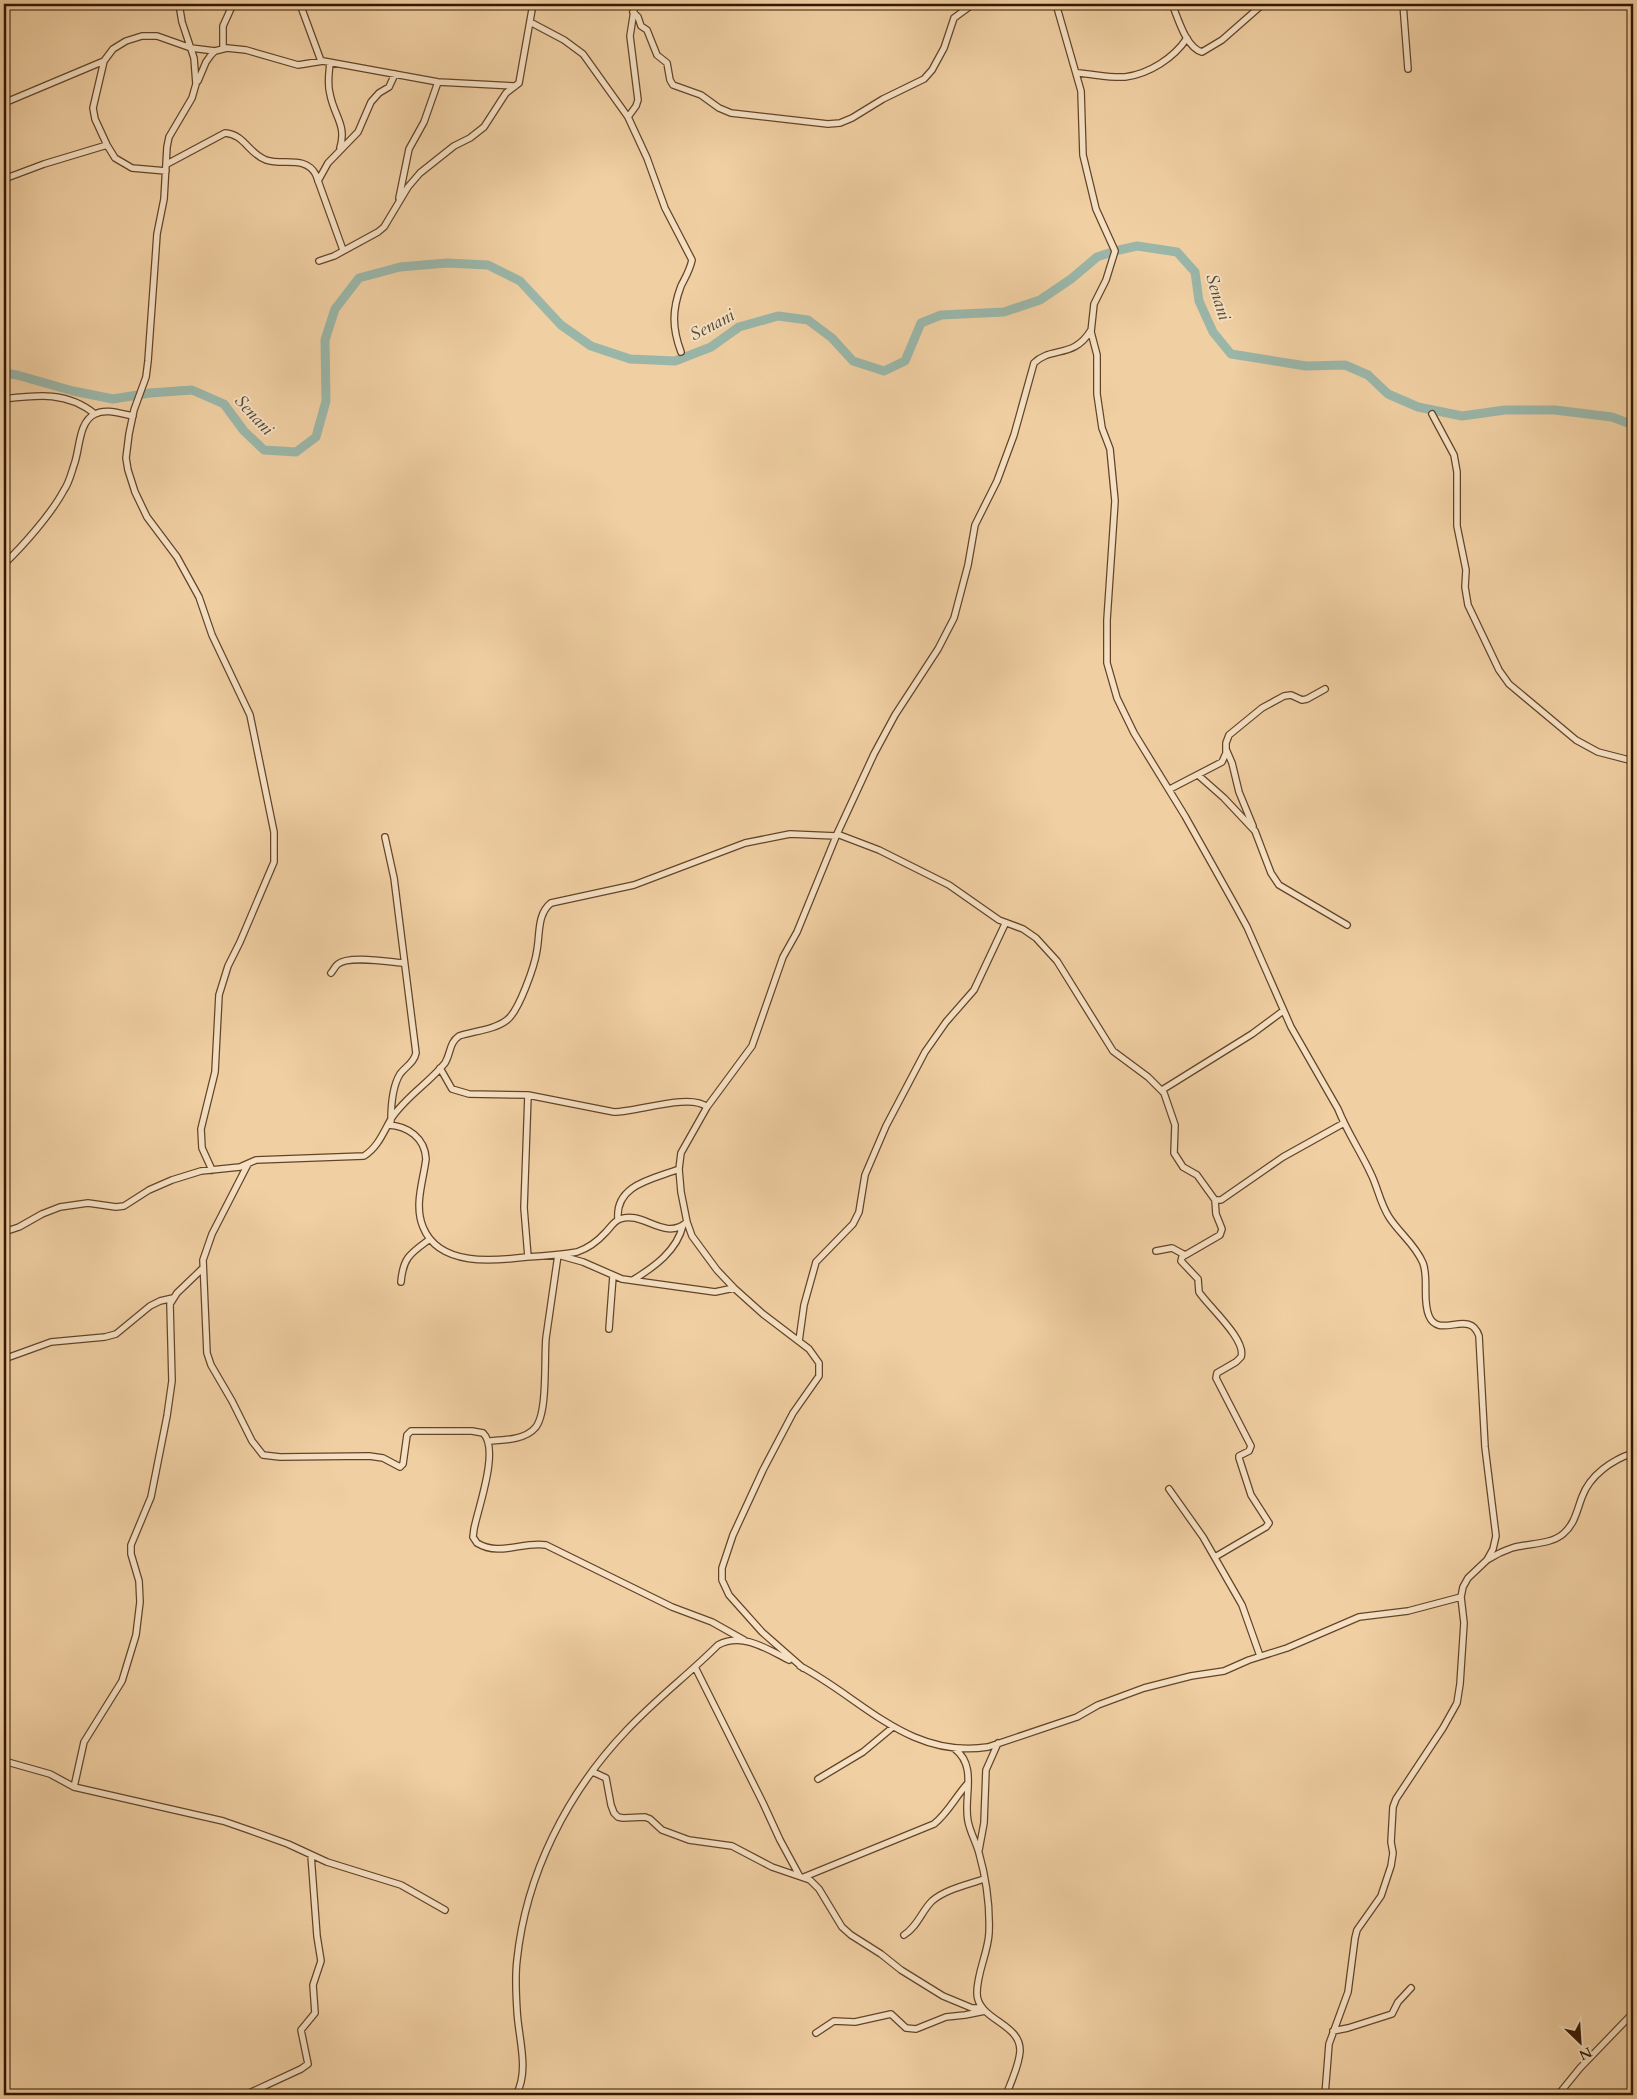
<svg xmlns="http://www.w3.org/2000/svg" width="1637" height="2099" viewBox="0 0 1637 2099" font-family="Cardo,serif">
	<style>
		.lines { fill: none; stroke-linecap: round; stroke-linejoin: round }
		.river { stroke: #9ab6a9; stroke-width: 9 }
		.minor-casing { stroke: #634428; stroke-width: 8 }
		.minor { stroke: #f5e0c3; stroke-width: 5.5 }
		.labels { text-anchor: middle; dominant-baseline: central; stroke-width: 4; stroke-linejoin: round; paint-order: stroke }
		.water-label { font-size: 18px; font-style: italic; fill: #534633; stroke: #f5e0c3 }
	</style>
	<rect width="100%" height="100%" fill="#f0cfa2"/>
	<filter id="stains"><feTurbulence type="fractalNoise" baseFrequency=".004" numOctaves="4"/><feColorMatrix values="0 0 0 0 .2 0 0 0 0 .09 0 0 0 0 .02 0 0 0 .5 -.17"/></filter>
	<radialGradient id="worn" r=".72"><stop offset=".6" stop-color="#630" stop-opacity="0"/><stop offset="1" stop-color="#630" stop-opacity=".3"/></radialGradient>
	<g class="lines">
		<path class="river" d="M 4,373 L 17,375 L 73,391 L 113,399 L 150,393 L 192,390 L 224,404 L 244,431 L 264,450 L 296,452 L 316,437 L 326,401 L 325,340 L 335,309 L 359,278 L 400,267 L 447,263 L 488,265 L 520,281 L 561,325 L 591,346 L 630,359 L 675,361 L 711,347 L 739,327 L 778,316 L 808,320 L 832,338 L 853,361 L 884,371 L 905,361 L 921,323 L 941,315 L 1004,312 L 1040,300 L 1071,279 L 1097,257 L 1115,251 L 1137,246 L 1177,252 L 1195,272 L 1199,301 L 1213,332 L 1231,354 L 1306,366 L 1345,365 L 1368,375 L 1388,394 L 1418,407 L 1462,416 L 1505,410 L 1555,410 L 1612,417 L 1633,425"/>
		<g class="minor-casing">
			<path id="minor" d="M 179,4 L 182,22 L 194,58 L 196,84 L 192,98 L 169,137 L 167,147 L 164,199 L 157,234 L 155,263 L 148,361 L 146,377 L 134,410 L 129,434 L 126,458 L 128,470 L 135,492 L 147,517 L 177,557 L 199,597 L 212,635 L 250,715 L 274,832 L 274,862 L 240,942 L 228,966 L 219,995 L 215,1072 L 201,1129 L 202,1148 L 212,1170
				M 300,4 L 321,61
				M 1056,4 L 1081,91 L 1083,155 L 1096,209 L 1115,251 L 1106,280 L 1094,304 L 1091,332 L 1097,355 L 1097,394 L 1102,428 L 1110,449 L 1115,501 L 1107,620 L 1107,663 L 1117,698 L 1134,733 L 1185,816 L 1235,905 L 1247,927 L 1291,1027 L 1338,1109 C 1347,1132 1361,1152 1371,1174 C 1378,1188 1380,1203 1389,1217 C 1399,1233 1415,1244 1423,1263 C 1429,1279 1422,1300 1429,1316 C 1439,1340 1470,1308 1479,1336 L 1485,1447 L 1496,1536 L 1493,1549 L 1487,1560 L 1468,1578 L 1463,1587 L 1461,1597 L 1464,1623 L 1460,1684 L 1457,1703 L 1443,1728 L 1396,1799 L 1393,1807 L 1391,1842 L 1393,1853 L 1391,1866 L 1381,1896 L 1357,1930 L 1355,1938 L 1348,1992 L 1329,2044 L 1325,2095
				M 1172,4 C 1178,18 1186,48 1202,52 L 1222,40 L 1263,4
				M 1403,4 L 1408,69
				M 633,12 L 638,17 L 641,26 L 647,30 L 657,55 L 667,63 L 670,80 L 673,85 L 701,95 L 719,108 L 731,113 L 828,124 L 840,123 L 852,118 L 883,99 L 924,79 L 932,70 L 944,48 L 954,18 L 973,4
				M 530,22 L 564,40 L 583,54 L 628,117 L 647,158 L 665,208 L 692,260 C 690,270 685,278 681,286 C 672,310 672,328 681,352
				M 223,49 L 223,26 L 233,4
				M 330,63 C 329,74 327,83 330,94 C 334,116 347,125 340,148
				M 1078,73 C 1093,74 1110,78 1125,77 C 1149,74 1174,58 1187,38
				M 198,81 L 206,62 L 211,55 L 215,51 L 227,48 L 246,50 L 298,65 L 323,61 L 438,82 L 515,86
				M 4,103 L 104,61
				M 628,117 L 636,106 L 638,100 L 630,36 L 635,4
				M 167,164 L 225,133 C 244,134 249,154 266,160 C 283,166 306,155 316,175 L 343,250
				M 166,171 L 132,168 L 115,158 L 107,145 L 95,119 L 93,108 L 104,61 L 113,49 L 126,41 L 142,36 L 157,36 L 191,48 L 215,51
				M 4,179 L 44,164 L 107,145
				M 318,181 L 328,163 L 358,132 L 371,102 L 379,93 L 389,87 L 395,74
				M 399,198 L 409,149 L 424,122 L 438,82
				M 319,261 L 334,256 L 378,232 L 384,227 L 408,187 L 420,173 L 454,146 L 470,138 L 484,127 L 506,93 L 519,83 L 533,4
				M 4,399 C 37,395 67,391 95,414
				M 1432,414 L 1454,455 L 1457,472 L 1457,526 L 1466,570 L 1465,587 L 1468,605 L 1499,670 L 1509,684 L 1576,740 L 1598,752 L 1633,761
				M 4,564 C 23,546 52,513 64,490 C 69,483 71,474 74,465 C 80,450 78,422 95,414 C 106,408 121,414 133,416
				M 1226,749 L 1232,763 L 1239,792 L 1253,826
				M 1198,775 L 1224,798 L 1255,831 L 1271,873 L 1279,885 L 1347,925
				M 1170,789 L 1222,762 L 1226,753 L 1226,743 L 1229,735 L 1262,708 L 1284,696 L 1291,695 L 1302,700 L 1307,699 L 1325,689
				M 837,834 L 879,850 L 949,885 L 999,920 L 1023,929 L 1036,938 L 1057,961 L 1113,1051 L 1148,1077 L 1164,1093 L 1175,1125 L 1174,1153 L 1183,1167 L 1197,1175 L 1215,1200 L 1221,1200 L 1283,1157 L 1344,1123
				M 385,837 L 394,878 L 416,1053 C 414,1063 406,1066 400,1074 C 392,1087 391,1106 391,1121
				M 331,973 C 333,971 335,966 338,964 C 348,955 390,962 404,963
				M 440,1068 L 452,1089 L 469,1094 L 528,1095 L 614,1112 C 637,1112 690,1093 707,1107
				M 1162,1090 L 1252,1034 L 1283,1011
				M 528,1095 L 524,1208 L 528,1257
				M 388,1125 C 408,1126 425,1138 426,1159 C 423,1182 414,1205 423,1227 C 439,1267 494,1261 527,1257 C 544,1256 560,1255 577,1252 C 589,1248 597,1242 606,1232 C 610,1228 614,1221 620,1219 C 643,1210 664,1242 687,1222
				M 248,1164 L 212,1234 L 203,1260 L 207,1353 L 211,1365 L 232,1401 L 252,1441 L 263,1455 L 280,1457 L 369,1456 L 383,1458 L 400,1467 L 403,1464 L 407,1435 L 411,1431 L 472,1431 L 483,1433 C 500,1449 478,1508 474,1529 L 473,1537 L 477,1543 C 500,1557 522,1541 546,1545 L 672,1607 L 712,1622 L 744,1640
				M 1215,1200 L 1216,1214 L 1222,1229 L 1220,1235 L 1182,1257 L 1181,1261 L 1198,1279 L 1199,1292 C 1208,1306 1247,1340 1241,1357 L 1236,1362 L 1217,1373 L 1216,1378 L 1251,1446 L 1249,1451 L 1239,1456 L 1239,1458 L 1251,1495 L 1269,1523 L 1266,1527 L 1215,1557
				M 618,1219 C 615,1184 654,1179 679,1169
				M 4,1232 L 19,1227 L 42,1214 L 60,1207 L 88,1203 L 116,1207 L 124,1206 L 149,1190 L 172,1180 L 201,1171 L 240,1167 L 256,1160 L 364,1156 C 378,1147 383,1133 391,1119 C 405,1097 429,1083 445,1063 C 451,1053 449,1043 459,1036 C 474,1031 494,1030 507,1020 C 519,1011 535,965 537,950 C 540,934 537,914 551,903 L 634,885 L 745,843 L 790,834 L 836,836
				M 1156,1251 L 1172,1248 L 1185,1255
				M 633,1280 C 654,1267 677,1251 683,1225
				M 401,1282 C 403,1257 411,1253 430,1239
				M 609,1329 L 613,1276
				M 799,1341 L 804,1305 L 816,1262 L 853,1224 L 859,1212 L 865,1175 L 886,1126 L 925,1052 L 946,1022 L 974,990 L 1005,924
				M 4,1359 L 51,1342 L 105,1337 L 116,1334 L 150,1306 L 160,1301 L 173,1298
				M 488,1441 C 503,1440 525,1440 535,1428 C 548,1414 544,1359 546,1338 C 550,1311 554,1283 558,1255 L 583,1262 L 622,1279 L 715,1292 L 734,1288
				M 1169,1489 L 1203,1537 L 1242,1605 L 1260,1656
				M 1487,1560 C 1495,1555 1503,1551 1512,1548 C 1528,1543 1550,1545 1563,1534 C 1575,1524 1577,1510 1582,1497 C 1590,1475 1612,1460 1633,1453
				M 800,1666 C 863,1699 909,1759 988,1747 L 1077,1717 L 1098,1705 L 1144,1688 L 1191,1676 L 1224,1671 L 1249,1660 L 1287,1648 L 1359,1617 L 1408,1611 L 1461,1597
				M 695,1667 L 763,1803 L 780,1840 L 799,1875
				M 803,1668 L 762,1632 L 729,1595 L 722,1580 L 722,1568 L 733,1535 L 763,1470 L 793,1413 L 819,1376 L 819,1363 L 809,1349 L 763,1314 L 734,1288 L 717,1270 L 692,1236 L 687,1222 L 681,1192 L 679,1169 L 681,1153 L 707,1107 L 752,1046 L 783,957 L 797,932 L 837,834 L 874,754 L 895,715 L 938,649 L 954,618 L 968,565 L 975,525 L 997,481 L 1014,435 L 1034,363 C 1051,346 1074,359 1091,330
				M 955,1749 C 978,1767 963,1797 968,1821 C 970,1832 976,1842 979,1853 C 986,1878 990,1908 989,1933 C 988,1953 977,1972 977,1993 C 977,2020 1021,2023 1020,2051 C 1019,2066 1011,2082 1006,2095
				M 4,1761 L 50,1774 L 74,1787 L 223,1821 L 249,1830 L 288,1844 L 327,1862 L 401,1885 L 445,1910
				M 593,1772 L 606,1778 L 611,1805 L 614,1813 L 618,1817 L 623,1818 L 645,1817 L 650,1819 L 662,1830 L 689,1840 L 732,1846 L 772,1867 L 810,1880 L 819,1889 L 842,1927 L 851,1935 L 881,1954 L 901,1970 L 943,1996 L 972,2008 L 982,2008
				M 818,1779 L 863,1752 L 893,1727
				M 74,1787 L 84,1742 L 122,1681 L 136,1635 L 140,1602 L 139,1581 L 131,1554 L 131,1545 L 151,1497 L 167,1416 L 172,1381 L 170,1304 L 177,1293 L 202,1269
				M 979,1850 L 984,1823 L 986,1770 L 998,1743
				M 804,1877 L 934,1824 C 948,1813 956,1796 968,1783
				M 904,1935 C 918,1926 921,1912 932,1901 C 946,1889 967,1885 984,1879
				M 1333,2031 L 1348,2028 L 1392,2014 L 1398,2002 L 1411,1988
				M 816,2033 L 834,2021 L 855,2022 L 891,2014 L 906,2028 L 916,2029 L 946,2017 L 965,2015 L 985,2011
				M 245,2095 L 301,2069 L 308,2064 L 301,2030 L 315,2013 L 313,1985 L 321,1961 L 317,1936 L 311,1855
				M 516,2095 C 530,2070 518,2037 517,2010 C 516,1994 515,1976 517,1960 C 526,1874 567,1793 626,1731 C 655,1700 688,1675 718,1645 C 743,1632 767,1649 789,1660
				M 1558,2095 L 1580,2068 L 1633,2013"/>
		</g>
		<use href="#minor" class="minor"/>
	</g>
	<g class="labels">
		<g class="water-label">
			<text transform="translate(1218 297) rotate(73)">Senani</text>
			<text transform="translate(712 325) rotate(-28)">Senani</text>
			<text transform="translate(254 415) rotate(47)">Senani</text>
		</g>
	</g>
	<rect width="1637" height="2099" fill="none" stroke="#f0cfa2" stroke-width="20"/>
	<rect x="5" y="5" width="1627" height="2089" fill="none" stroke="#341600" stroke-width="2.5"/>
	<rect x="10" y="10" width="1617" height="2079" fill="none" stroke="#341600"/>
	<g transform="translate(1580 2042) rotate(155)" stroke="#f5e0c3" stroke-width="4" paint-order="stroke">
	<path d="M0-4L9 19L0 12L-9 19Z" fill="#341600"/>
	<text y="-8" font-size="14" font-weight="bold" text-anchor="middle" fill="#341600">N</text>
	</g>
	<rect width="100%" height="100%" filter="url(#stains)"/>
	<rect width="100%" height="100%" fill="url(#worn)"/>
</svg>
